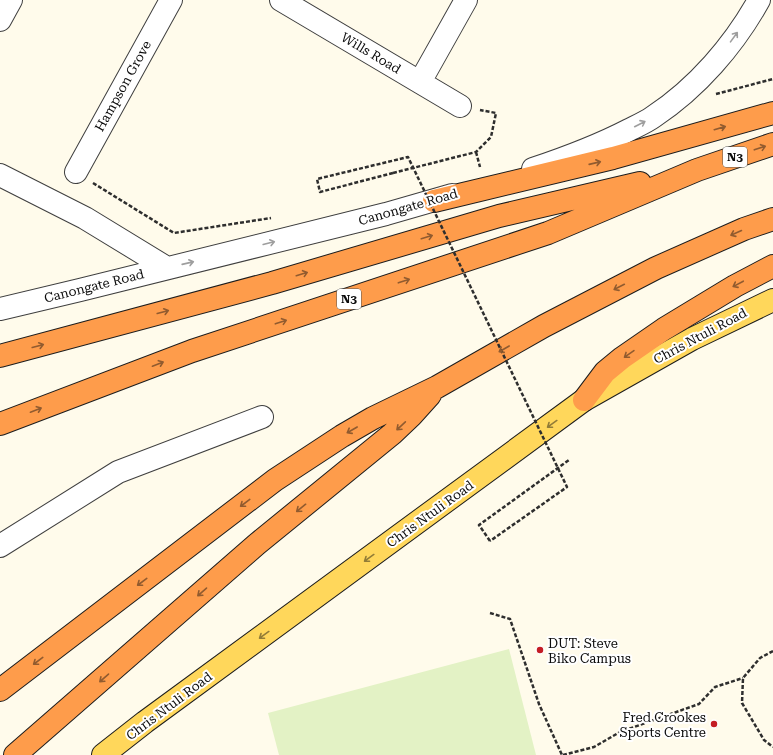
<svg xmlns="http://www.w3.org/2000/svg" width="773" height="755" viewBox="0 0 773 755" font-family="'Roboto Serif',serif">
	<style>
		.pitch { fill: #e3f2c5 }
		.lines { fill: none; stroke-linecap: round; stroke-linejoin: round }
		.minor-casing { stroke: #3f3f3f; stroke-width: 24 }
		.major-casing { stroke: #1d1d1d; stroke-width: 24 }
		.highway-casing { stroke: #1d1d1d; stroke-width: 24 }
		.path { stroke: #2e2e2e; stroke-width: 2.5; stroke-dasharray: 4 2; stroke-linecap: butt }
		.minor { stroke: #fff; stroke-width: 22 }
		.major { stroke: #ffd75b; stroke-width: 22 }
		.highway { stroke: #fe9c4b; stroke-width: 22 }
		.path-bridge { stroke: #2e2e2e; stroke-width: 2.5; stroke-dasharray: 4 2; stroke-linecap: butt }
		.oneway { stroke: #9e9e9e }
		.oneway2 { stroke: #915b2f }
		.oneway3 { stroke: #927c37 }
		.poi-dot { fill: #c41c24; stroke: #fff; stroke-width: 1.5 }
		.labels { text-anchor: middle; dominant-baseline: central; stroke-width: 4; stroke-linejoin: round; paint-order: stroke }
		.shield { fill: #fff; stroke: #555; stroke-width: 1 }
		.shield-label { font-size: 12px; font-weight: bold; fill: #0c0c0c }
		.street-label { font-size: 13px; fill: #0c0c0c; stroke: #fff }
		.poi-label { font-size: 13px; fill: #0c0c0c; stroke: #fff; text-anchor: start }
	</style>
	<rect width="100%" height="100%" fill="#fffbeb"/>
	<path class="pitch" d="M 509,649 L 536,755 L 279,755 L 268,713 Z"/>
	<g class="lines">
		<g class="minor-casing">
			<path id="minor" d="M 281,0 L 460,106
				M 0,20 L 11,0
				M 420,82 L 466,0
				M 533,169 C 566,158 598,146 629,130 C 637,126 646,122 653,117 C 697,88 734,45 759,0
				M 76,172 L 171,0
				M 0,175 L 85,218 L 167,268
				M 0,309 L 80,290 L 386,214 L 452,195
				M 0,546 L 118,472 L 262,417"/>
		</g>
		<g class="major-casing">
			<path id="major" d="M 103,755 L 145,722 L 584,400 L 692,339 L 773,300"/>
		</g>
		<g class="highway-casing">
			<path id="highway" d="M 434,201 L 613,158 L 773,113
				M 0,356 L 272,283 L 499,216 L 640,183
				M 584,400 L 605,372 L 622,358 L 664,329 L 735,286 L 773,266
				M 0,424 L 192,351 L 548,233 L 697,170 L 773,144
				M 0,690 L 275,480 L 342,436 L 373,418 L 437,387 L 544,326 L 656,268 L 744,229 L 773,219
				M 15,755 L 257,544 L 392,434 L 412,415 L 430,395"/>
		</g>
		<path class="path" d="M 716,94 L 773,79
			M 476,152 L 480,167
			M 393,173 L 476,152 L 491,137 L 496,113 L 480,110
			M 93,183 L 174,233 L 271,218
			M 490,541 L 479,525 L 569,460
			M 490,613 L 510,619 L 539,704 L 562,755
			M 773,651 L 760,658 L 743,678 L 742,703 L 764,740 L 773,747
			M 563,755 L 594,747 L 620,732 L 699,704 L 715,687 L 743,678"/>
		<use href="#minor" class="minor"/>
		<use href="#major" class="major"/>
		<use href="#highway" class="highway"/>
		<path class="path-bridge" d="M 393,173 L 320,192 L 317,179 L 408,157 L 567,487 L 490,541"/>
	</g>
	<defs><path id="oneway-shaft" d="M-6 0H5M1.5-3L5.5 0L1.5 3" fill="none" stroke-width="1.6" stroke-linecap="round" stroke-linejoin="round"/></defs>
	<g class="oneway">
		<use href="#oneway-shaft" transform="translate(734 37) rotate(-54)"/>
		<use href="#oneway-shaft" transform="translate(640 124) rotate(-27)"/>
		<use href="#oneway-shaft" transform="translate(269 243) rotate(-14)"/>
		<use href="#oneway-shaft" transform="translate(188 263) rotate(-13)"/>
	</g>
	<g class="oneway2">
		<use href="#oneway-shaft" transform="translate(720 128) rotate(-16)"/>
		<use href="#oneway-shaft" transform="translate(760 148) rotate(-18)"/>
		<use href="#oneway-shaft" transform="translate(595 163) rotate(-13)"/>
		<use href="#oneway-shaft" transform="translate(736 233) rotate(156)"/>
		<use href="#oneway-shaft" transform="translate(427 237) rotate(-17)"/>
		<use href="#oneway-shaft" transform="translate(302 274) rotate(-17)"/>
		<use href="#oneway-shaft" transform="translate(404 281) rotate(-18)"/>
		<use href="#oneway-shaft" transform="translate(738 284) rotate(152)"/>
		<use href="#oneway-shaft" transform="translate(619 287) rotate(153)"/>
		<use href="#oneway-shaft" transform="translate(163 312) rotate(-15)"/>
		<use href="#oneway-shaft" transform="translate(281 322) rotate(-18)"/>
		<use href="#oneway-shaft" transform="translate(38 346) rotate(-15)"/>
		<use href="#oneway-shaft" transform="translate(504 349) rotate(150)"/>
		<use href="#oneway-shaft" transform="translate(629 354) rotate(145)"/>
		<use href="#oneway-shaft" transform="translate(158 364) rotate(-21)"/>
		<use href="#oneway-shaft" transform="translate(36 410) rotate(-21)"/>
		<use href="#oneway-shaft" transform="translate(401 426) rotate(137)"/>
		<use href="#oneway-shaft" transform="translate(352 430) rotate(150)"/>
		<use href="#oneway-shaft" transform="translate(245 503) rotate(143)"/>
		<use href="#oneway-shaft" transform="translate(301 508) rotate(141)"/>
		<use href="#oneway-shaft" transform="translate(142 582) rotate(143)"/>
		<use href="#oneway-shaft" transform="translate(202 592) rotate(139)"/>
		<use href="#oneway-shaft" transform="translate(38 661) rotate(143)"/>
		<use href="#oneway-shaft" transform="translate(104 678) rotate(139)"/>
	</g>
	<g class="oneway3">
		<use href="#oneway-shaft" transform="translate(552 424) rotate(144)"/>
		<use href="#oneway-shaft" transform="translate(369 558) rotate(144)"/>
		<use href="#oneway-shaft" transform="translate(264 635) rotate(144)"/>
	</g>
	<g class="poi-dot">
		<circle cx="540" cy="650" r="4"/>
		<circle cx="714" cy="724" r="4"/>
	</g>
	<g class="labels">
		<g class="shield">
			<rect x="723" y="147" width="24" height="20" rx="3"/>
			<rect x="337" y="289" width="24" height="20" rx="3"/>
		</g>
		<g class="shield-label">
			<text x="735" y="157">N3</text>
			<text x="349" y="299">N3</text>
		</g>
		<g class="street-label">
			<text transform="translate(371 53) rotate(31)">Wills Road</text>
			<text transform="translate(123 86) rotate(-61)">Hampson Grove</text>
			<text transform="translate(408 207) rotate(-16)">Canongate Road</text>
			<text transform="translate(94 286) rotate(-14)">Canongate Road</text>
			<text transform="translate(700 336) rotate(-28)">Chris Ntuli Road</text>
			<text transform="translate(430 514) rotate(-36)">Chris Ntuli Road</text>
			<text transform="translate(169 706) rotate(-37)">Chris Ntuli Road</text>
		</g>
		<g class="poi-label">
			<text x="548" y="643">DUT: Steve<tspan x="548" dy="15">Biko Campus</tspan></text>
			<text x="706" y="717" text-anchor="end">Fred Crookes<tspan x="706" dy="15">Sports Centre</tspan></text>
		</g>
	</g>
</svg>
